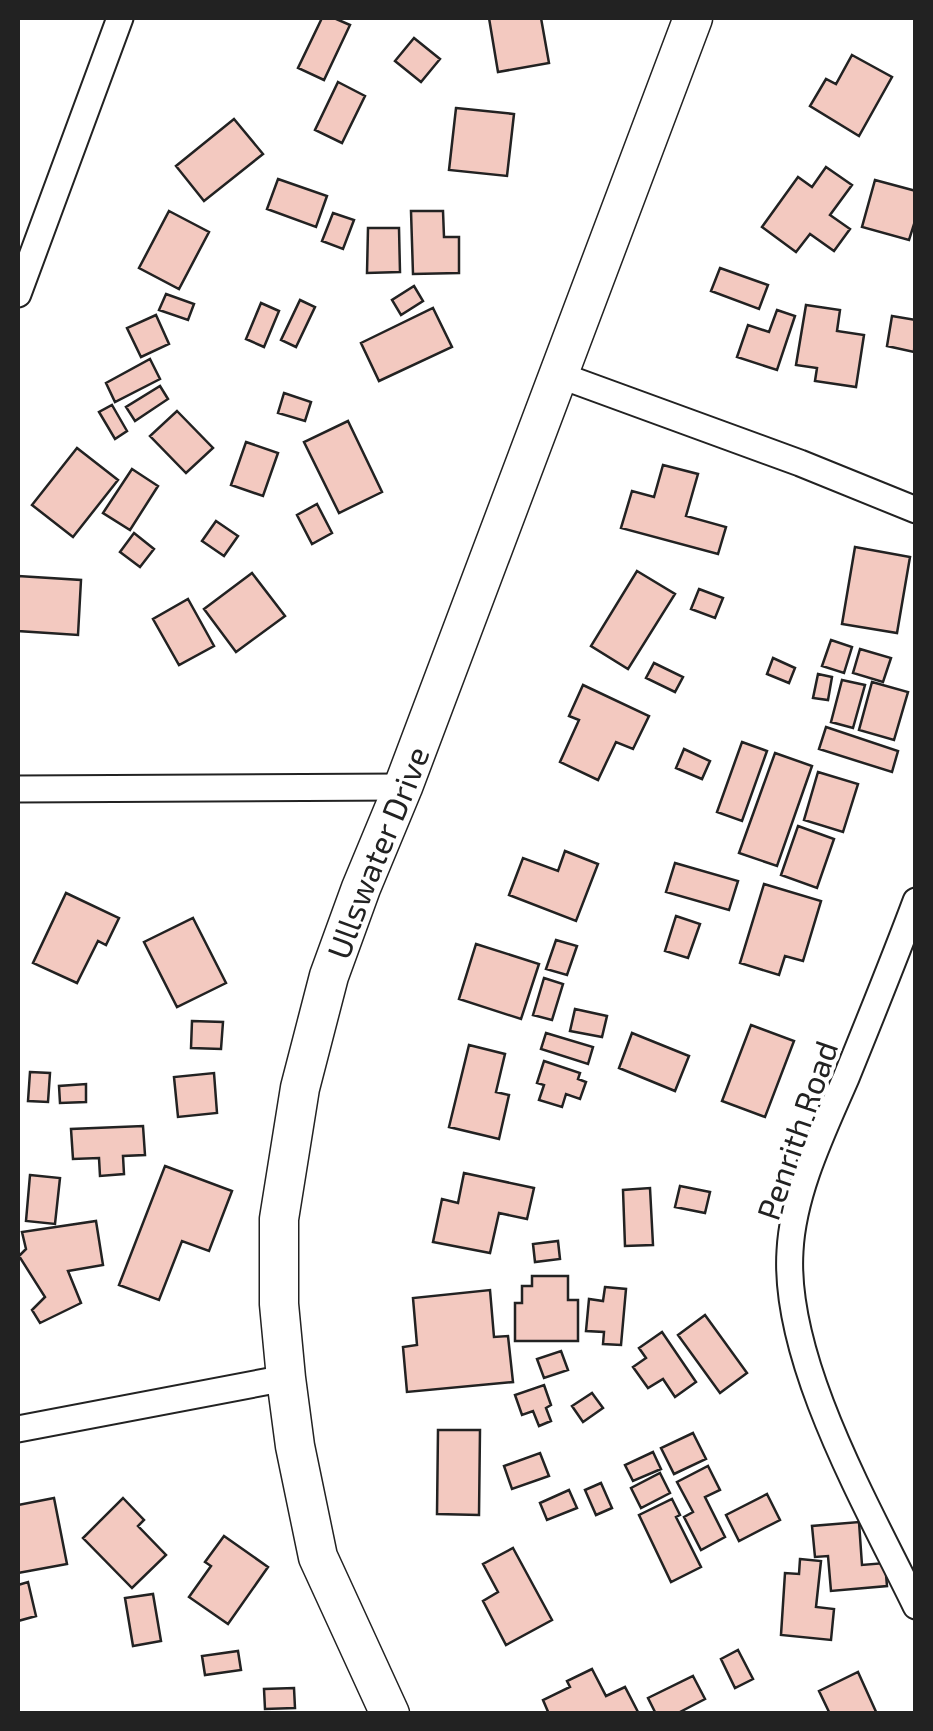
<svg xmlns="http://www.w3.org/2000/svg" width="933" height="1731" viewBox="0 0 933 1731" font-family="'Exo 2',sans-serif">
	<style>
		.building { fill: #f3c9c0; stroke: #222; stroke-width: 2.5 }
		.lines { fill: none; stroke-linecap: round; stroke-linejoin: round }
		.street-casing { stroke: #222; stroke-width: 29 }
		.secondary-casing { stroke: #222; stroke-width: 41 }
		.street { stroke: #fff; stroke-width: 25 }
		.secondary { stroke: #fff; stroke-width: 38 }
		.labels { text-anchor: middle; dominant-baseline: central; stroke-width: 8; stroke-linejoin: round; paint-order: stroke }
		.street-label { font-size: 32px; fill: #222; stroke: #fff }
	</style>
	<rect width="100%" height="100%" fill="#fff"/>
	<path class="building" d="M 322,18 L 334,18 L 350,25 L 324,80 L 298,68 Z
		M 489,18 L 541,18 L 549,63 L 498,72 Z
		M 414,38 L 440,59 L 421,82 L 395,61 Z
		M 852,55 L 892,77 L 859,136 L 810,106 L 826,79 L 836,84 Z
		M 338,82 L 365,96 L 342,143 L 315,130 Z
		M 456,108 L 514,114 L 507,176 L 449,170 Z
		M 234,119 L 263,154 L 204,201 L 176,166 Z
		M 826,167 L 852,185 L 830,215 L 850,229 L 834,251 L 810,234 L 796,252 L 762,227 L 798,177 L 812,187 Z
		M 278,179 L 327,196 L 316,227 L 267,209 Z
		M 875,180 L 916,191 L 916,218 L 909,240 L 862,227 Z
		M 169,211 L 209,232 L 179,289 L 139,268 Z
		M 411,211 L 443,211 L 444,237 L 459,237 L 459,273 L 413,274 Z
		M 333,213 L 354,220 L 343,249 L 322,241 Z
		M 368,228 L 399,228 L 400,272 L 367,273 Z
		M 720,268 L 768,285 L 759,309 L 711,291 Z
		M 414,286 L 423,301 L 401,315 L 392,300 Z
		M 166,294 L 194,304 L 188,320 L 159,310 Z
		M 300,300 L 315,307 L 296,347 L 281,340 Z
		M 261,303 L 279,311 L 264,347 L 246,339 Z
		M 806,305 L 840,310 L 837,331 L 864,335 L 856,387 L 815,381 L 817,368 L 796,365 Z
		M 433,308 L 452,347 L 379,381 L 361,343 Z
		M 777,310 L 795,316 L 777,370 L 737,357 L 748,325 L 769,332 Z
		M 156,315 L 169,344 L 141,357 L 127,328 Z
		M 892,316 L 916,320 L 914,352 L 887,346 Z
		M 150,359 L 160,379 L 115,402 L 106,383 Z
		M 160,386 L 168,399 L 135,421 L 126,407 Z
		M 284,393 L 311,402 L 305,421 L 278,413 Z
		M 112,405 L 127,431 L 115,439 L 99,412 Z
		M 177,411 L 213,448 L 186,473 L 150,436 Z
		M 348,421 L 382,492 L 339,513 L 304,442 Z
		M 246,442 L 278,453 L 263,496 L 231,485 Z
		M 77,448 L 118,480 L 73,537 L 32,505 Z
		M 663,465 L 698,474 L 686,516 L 726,527 L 718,554 L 621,528 L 632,491 L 654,497 Z
		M 132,469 L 158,486 L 130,530 L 103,513 Z
		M 317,504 L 332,533 L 312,544 L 297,515 Z
		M 216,521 L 238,536 L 224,556 L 202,541 Z
		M 134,533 L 154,549 L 140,567 L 120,552 Z
		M 855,547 L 910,557 L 897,633 L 842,624 Z
		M 637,571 L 675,594 L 628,669 L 591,646 Z
		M 252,573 L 285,616 L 236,652 L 204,609 Z
		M 18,576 L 81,580 L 78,635 L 18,631 Z
		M 699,589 L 723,598 L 715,618 L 691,609 Z
		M 188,599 L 214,646 L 179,665 L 153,619 Z
		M 831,640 L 852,647 L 844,673 L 822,666 Z
		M 860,649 L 891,658 L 883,682 L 853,673 Z
		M 773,658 L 795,668 L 789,683 L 767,674 Z
		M 654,663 L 683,677 L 675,692 L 646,678 Z
		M 818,674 L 832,677 L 828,700 L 813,698 Z
		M 842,680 L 865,685 L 853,728 L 831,722 Z
		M 872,682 L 908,692 L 894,740 L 859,730 Z
		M 583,685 L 649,716 L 633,749 L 616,742 L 598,780 L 560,762 L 579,720 L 569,716 Z
		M 826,727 L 898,751 L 892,772 L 819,749 Z
		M 742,742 L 767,751 L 742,821 L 717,812 Z
		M 684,749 L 710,761 L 702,779 L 676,768 Z
		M 775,753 L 812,766 L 777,866 L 739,853 Z
		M 818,772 L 858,784 L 843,832 L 804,820 Z
		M 798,826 L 834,839 L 817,888 L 781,875 Z
		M 565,851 L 598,864 L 576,921 L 509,895 L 523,858 L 558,871 Z
		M 675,863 L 738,881 L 729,910 L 666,892 Z
		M 764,884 L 821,901 L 803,961 L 785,956 L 779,975 L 740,963 Z
		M 66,893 L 119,918 L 106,945 L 98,941 L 77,983 L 33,963 Z
		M 676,916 L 700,924 L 688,958 L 665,951 Z
		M 193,918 L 226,983 L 177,1007 L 144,942 Z
		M 556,940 L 577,946 L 567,975 L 546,969 Z
		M 476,944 L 539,964 L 521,1019 L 459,999 Z
		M 544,978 L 563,984 L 552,1020 L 533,1015 Z
		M 575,1009 L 607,1016 L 602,1037 L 570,1031 Z
		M 192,1021 L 223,1022 L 221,1049 L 191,1048 Z
		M 751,1025 L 794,1041 L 765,1117 L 722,1101 Z
		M 546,1033 L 593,1047 L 588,1064 L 541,1049 Z
		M 632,1033 L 689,1056 L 675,1091 L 619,1068 Z
		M 469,1045 L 505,1054 L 496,1092 L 509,1095 L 499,1139 L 449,1127 Z
		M 544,1061 L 580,1073 L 578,1079 L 586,1082 L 580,1099 L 566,1094 L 562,1107 L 539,1100 L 544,1085 L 537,1083 Z
		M 30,1072 L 50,1073 L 48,1102 L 28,1101 Z
		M 214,1073 L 217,1113 L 178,1117 L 174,1077 Z
		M 86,1084 L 86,1102 L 60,1103 L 59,1086 Z
		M 143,1126 L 145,1155 L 123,1156 L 124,1174 L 100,1176 L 99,1158 L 73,1159 L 71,1129 Z
		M 165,1166 L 232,1191 L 209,1251 L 182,1241 L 159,1300 L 119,1285 Z
		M 464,1173 L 534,1188 L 527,1219 L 499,1213 L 490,1253 L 433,1242 L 442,1199 L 458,1203 Z
		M 30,1175 L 60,1178 L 55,1224 L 26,1221 Z
		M 680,1186 L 710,1192 L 705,1213 L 675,1207 Z
		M 650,1188 L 653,1245 L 625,1246 L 623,1190 Z
		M 96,1221 L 103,1265 L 68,1271 L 81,1303 L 40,1323 L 32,1310 L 45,1297 L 19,1256 L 26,1249 L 22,1232 Z
		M 558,1241 L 560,1259 L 535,1262 L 533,1244 Z
		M 532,1276 L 568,1276 L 568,1300 L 578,1300 L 578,1341 L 515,1341 L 515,1303 L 522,1303 L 522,1286 L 532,1286 Z
		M 605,1287 L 626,1289 L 621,1345 L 603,1344 L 604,1332 L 586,1331 L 589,1299 L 603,1301 Z
		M 490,1290 L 494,1337 L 508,1336 L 513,1382 L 407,1392 L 403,1347 L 417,1345 L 413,1298 Z
		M 705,1315 L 747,1373 L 720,1393 L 678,1335 Z
		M 662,1332 L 696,1382 L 675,1397 L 663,1379 L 648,1388 L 633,1367 L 646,1358 L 639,1348 Z
		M 561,1351 L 568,1370 L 544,1378 L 537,1359 Z
		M 544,1385 L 551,1405 L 546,1408 L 551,1421 L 539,1426 L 533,1411 L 522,1415 L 515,1395 Z
		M 592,1393 L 603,1408 L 583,1422 L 572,1406 Z
		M 438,1430 L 480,1430 L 479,1515 L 437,1514 Z
		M 693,1433 L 706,1459 L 674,1474 L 661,1448 Z
		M 653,1452 L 661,1469 L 633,1481 L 625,1465 Z
		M 540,1453 L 549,1476 L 512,1489 L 504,1466 Z
		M 708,1466 L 720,1490 L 705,1497 L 725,1537 L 701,1550 L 684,1517 L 693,1512 L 677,1482 Z
		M 660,1473 L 670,1493 L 641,1508 L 631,1488 Z
		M 601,1483 L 612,1508 L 596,1515 L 585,1490 Z
		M 569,1490 L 577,1508 L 547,1520 L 540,1503 Z
		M 767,1494 L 780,1520 L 739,1541 L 726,1515 Z
		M 54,1498 L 67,1564 L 18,1573 L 18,1505 Z
		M 123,1498 L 144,1520 L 138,1526 L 166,1555 L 132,1588 L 83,1538 Z
		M 672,1499 L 680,1515 L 676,1517 L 701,1567 L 671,1582 L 639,1515 Z
		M 859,1522 L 862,1565 L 885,1563 L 887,1586 L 831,1591 L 828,1556 L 815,1557 L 812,1526 Z
		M 224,1536 L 268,1567 L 228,1624 L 189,1597 L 211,1566 L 205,1562 Z
		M 513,1548 L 552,1620 L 506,1645 L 483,1601 L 498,1592 L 483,1564 Z
		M 800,1559 L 821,1561 L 816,1607 L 834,1609 L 831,1640 L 781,1635 L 785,1573 L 799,1574 Z
		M 28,1582 L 36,1616 L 18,1621 L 18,1585 Z
		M 153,1594 L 161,1641 L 133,1646 L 125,1598 Z
		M 738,1650 L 753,1679 L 735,1688 L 721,1659 Z
		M 238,1651 L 241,1670 L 205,1675 L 202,1656 Z
		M 592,1669 L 606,1696 L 625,1687 L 639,1714 L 549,1714 L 543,1700 L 570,1687 L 567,1681 Z
		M 858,1672 L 877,1714 L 830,1714 L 819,1691 Z
		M 693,1676 L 705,1699 L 676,1714 L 656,1714 L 648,1698 Z
		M 294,1688 L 295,1708 L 265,1709 L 264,1689 Z"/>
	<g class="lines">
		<g class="street-casing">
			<path id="street" d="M 18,294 L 120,18
				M 559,375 L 800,463 L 916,510
				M 18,789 L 403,787
				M 916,901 C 894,960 870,1019 846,1078 C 823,1131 793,1192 790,1251 C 783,1361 868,1507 916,1606
				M 18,1429 L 286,1378"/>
		</g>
		<g class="secondary-casing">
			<g id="secondary">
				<path id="s1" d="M 390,1714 L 318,1557 L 295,1446 L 286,1378 L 279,1304 L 279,1219 L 300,1088 L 329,976 L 361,888 L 403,787 L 693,18"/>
			</g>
		</g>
		<use href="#street" class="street"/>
		<use href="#secondary" class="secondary"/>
	</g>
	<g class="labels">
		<g class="street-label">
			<text stroke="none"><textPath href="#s1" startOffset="895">Ullswater Drive</textPath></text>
			<text transform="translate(796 1130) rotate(-71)">Penrith Road</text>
		</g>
	</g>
	<rect width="933" height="1731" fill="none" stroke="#222222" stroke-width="40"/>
</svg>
